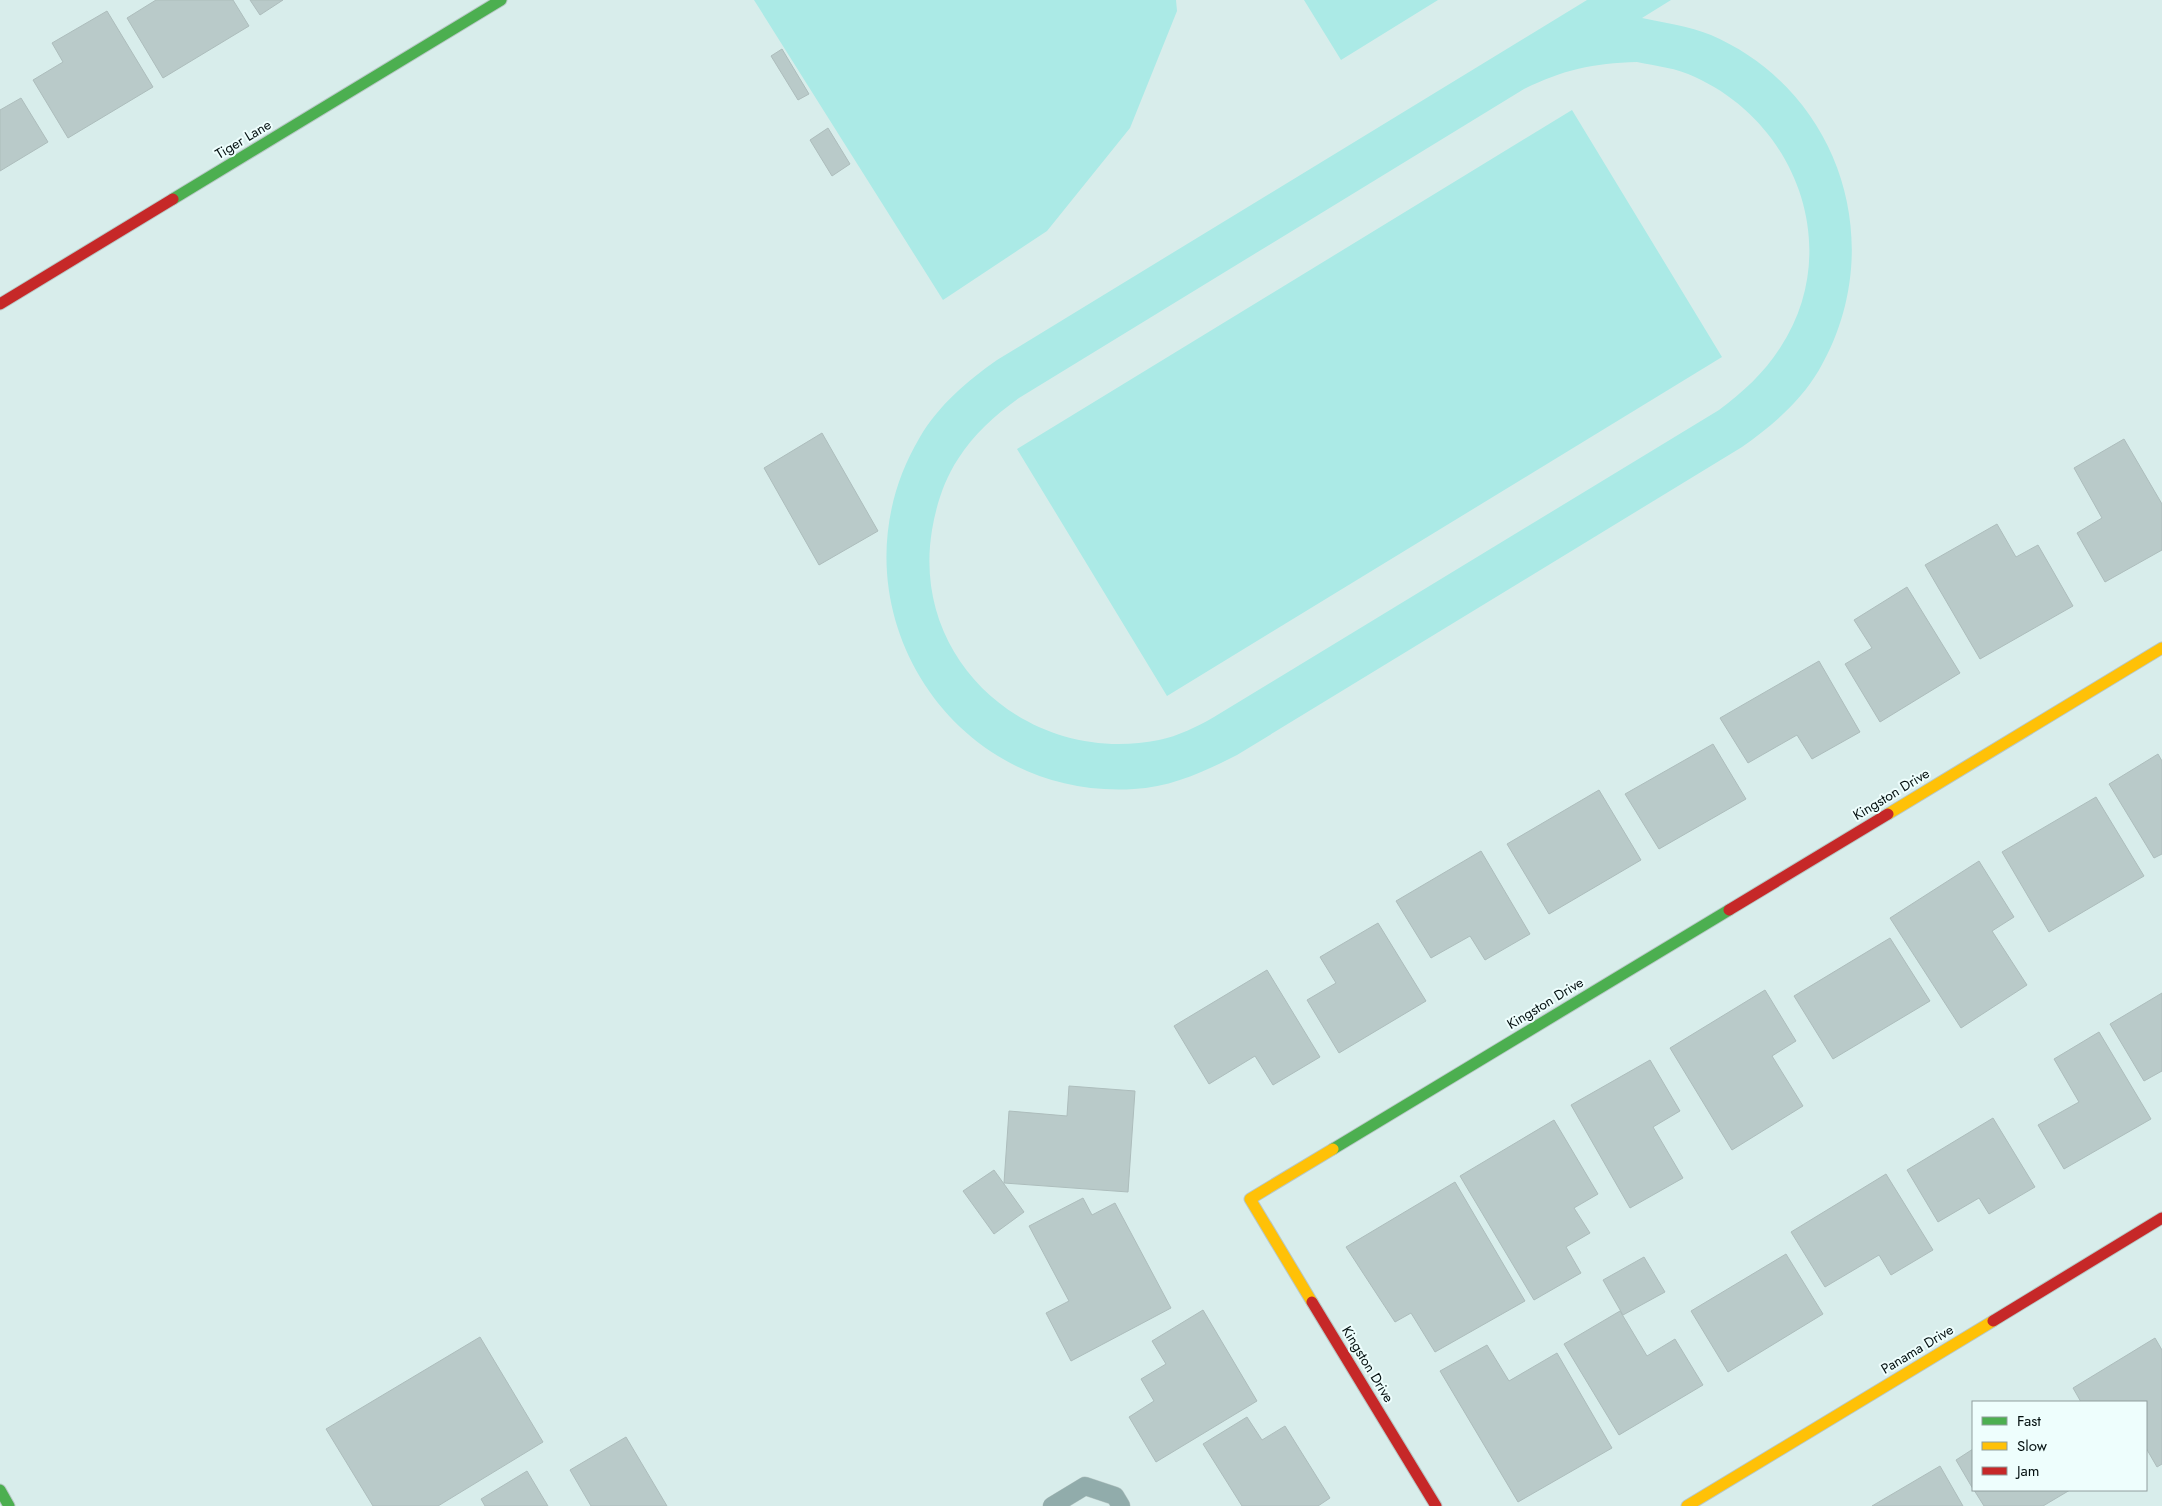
<svg xmlns="http://www.w3.org/2000/svg" width="2162" height="1506" viewBox="0 0 2162 1506" font-family="Jost,sans-serif">
	<style>
		.green { fill: #abeae6; fill-rule: evenodd }
		.building { fill: #b9cac9; stroke: #adbdbc }
		.lines { fill: none; stroke-linecap: round; stroke-linejoin: round }
		.lane-casing { stroke: #b8c8c6; stroke-width: 19 }
		.fast-casing { stroke: #b8c8c6; stroke-width: 13 }
		.slow-casing { stroke: #b8c8c6; stroke-width: 13 }
		.jam-casing { stroke: #b8c8c6; stroke-width: 13 }
		.lane { stroke: #91acab; stroke-width: 18 }
		.fast { stroke: #4caf50; stroke-width: 11 }
		.slow { stroke: #ffc107; stroke-width: 11 }
		.jam { stroke: #c62828; stroke-width: 11 }
		.labels { text-anchor: middle; dominant-baseline: central; stroke-width: 4; stroke-linejoin: round; paint-order: stroke }
		.street-label { font-size: 14px; fill: #030f0f; stroke: #eefefd }
	</style>
	<rect width="100%" height="100%" fill="#d8edeb"/>
	<path class="green" d="M 754,0 L 1176,0 L 1177,11 L 1130,128 L 1047,231 L 943,300 Z
		M 1304,0 L 1438,0 L 1341,60 Z
		M 1587,0 L 1671,0 L 1642,18 C 1665,23 1689,26 1711,35 C 1842,92 1890,248 1819,370 C 1800,402 1772,426 1742,447 L 1237,755 C 1204,772 1171,787 1134,789 C 946,801 824,598 920,437 C 939,405 967,381 997,360 ZM 1637,62 C 1656,66 1677,68 1695,77 C 1798,124 1844,251 1780,348 C 1764,373 1743,392 1719,410 L 1214,717 C 1197,727 1178,736 1159,740 C 1031,766 910,663 932,530 C 936,506 944,480 958,459 C 974,434 995,415 1019,398 L 1524,89 C 1563,70 1593,63 1637,62 Z
		M 1572,110 L 1722,357 L 1167,696 L 1017,449 Z"/>
	<path class="building" d="M 156,0 L 233,0 L 249,26 L 163,78 L 127,18 Z
		M 250,0 L 283,0 L 260,15 Z
		M 107,11 L 153,87 L 68,138 L 33,80 L 63,62 L 52,43 Z
		M 782,49 L 809,94 L 798,100 L 771,56 Z
		M 21,98 L 48,142 L 0,171 L 0,110 Z
		M 828,128 L 850,164 L 832,176 L 810,140 Z
		M 822,433 L 878,531 L 819,565 L 764,468 Z
		M 2124,439 L 2162,504 L 2162,550 L 2105,582 L 2077,533 L 2102,518 L 2074,468 Z
		M 1997,524 L 2016,557 L 2038,545 L 2073,606 L 1980,659 L 1925,565 Z
		M 1907,587 L 1960,673 L 1880,722 L 1845,664 L 1872,648 L 1854,620 Z
		M 1819,661 L 1860,732 L 1812,759 L 1797,735 L 1748,763 L 1720,718 Z
		M 1713,744 L 1746,799 L 1659,849 L 1625,794 Z
		M 2158,754 L 2162,761 L 2162,854 L 2154,858 L 2109,784 Z
		M 1599,790 L 1641,860 L 1549,914 L 1507,844 Z
		M 2096,797 L 2144,876 L 2049,932 L 2002,852 Z
		M 1481,851 L 1530,934 L 1485,960 L 1470,936 L 1431,958 L 1396,901 Z
		M 1979,861 L 2014,917 L 1992,931 L 2027,985 L 1961,1028 L 1890,918 Z
		M 1378,923 L 1426,1001 L 1339,1053 L 1307,1000 L 1336,983 L 1320,957 Z
		M 1890,938 L 1930,1001 L 1833,1059 L 1794,996 Z
		M 1267,970 L 1320,1057 L 1273,1085 L 1255,1056 L 1209,1084 L 1174,1026 Z
		M 1765,990 L 1796,1041 L 1772,1056 L 1803,1106 L 1732,1150 L 1670,1048 Z
		M 2162,993 L 2162,1071 L 2144,1081 L 2110,1024 Z
		M 2099,1032 L 2151,1119 L 2064,1169 L 2038,1125 L 2079,1102 L 2054,1059 Z
		M 1650,1060 L 1680,1111 L 1653,1127 L 1683,1178 L 1630,1208 L 1571,1105 Z
		M 1069,1086 L 1135,1091 L 1128,1192 L 1004,1183 L 1009,1111 L 1067,1116 Z
		M 1993,1118 L 2035,1187 L 1989,1214 L 1979,1198 L 1938,1222 L 1907,1170 Z
		M 1554,1120 L 1598,1194 L 1574,1208 L 1590,1233 L 1566,1247 L 1581,1273 L 1534,1300 L 1460,1176 Z
		M 994,1170 L 1024,1212 L 994,1234 L 963,1191 Z
		M 1886,1174 L 1933,1250 L 1891,1275 L 1879,1255 L 1825,1287 L 1791,1232 Z
		M 1455,1182 L 1525,1301 L 1435,1352 L 1411,1313 L 1395,1322 L 1346,1247 Z
		M 1083,1198 L 1092,1215 L 1115,1203 L 1171,1308 L 1071,1361 L 1046,1313 L 1069,1301 L 1029,1226 Z
		M 1786,1254 L 1823,1314 L 1728,1372 L 1691,1311 Z
		M 1644,1257 L 1665,1292 L 1623,1315 L 1603,1280 Z
		M 1203,1310 L 1257,1401 L 1156,1462 L 1129,1417 L 1154,1401 L 1141,1379 L 1166,1364 L 1152,1341 Z
		M 1620,1311 L 1647,1356 L 1675,1339 L 1703,1385 L 1619,1435 L 1564,1344 Z
		M 480,1337 L 543,1442 L 438,1506 L 373,1506 L 326,1429 Z
		M 2155,1338 L 2162,1350 L 2162,1464 L 2157,1467 L 2146,1448 L 2146,1402 L 2081,1402 L 2073,1388 Z
		M 1487,1345 L 1509,1381 L 1557,1353 L 1612,1448 L 1518,1502 L 1440,1371 Z
		M 1247,1417 L 1262,1440 L 1285,1426 L 1330,1498 L 1318,1506 L 1242,1506 L 1203,1444 Z
		M 626,1437 L 667,1506 L 591,1506 L 570,1470 Z
		M 1973,1449 L 1973,1489 L 1956,1460 Z
		M 1940,1466 L 1963,1506 L 1872,1506 Z
		M 527,1471 L 548,1506 L 485,1506 L 481,1499 Z
		M 1974,1490 L 2070,1490 L 2043,1506 L 1984,1506 Z"/>
	<g class="lines">
		<g class="lane-casing">
			<path id="lane" d="M 1052,1506 L 1085,1486 L 1115,1496 L 1121,1506"/>
		</g>
		<g class="fast-casing">
			<path id="fast" d="M 173,199 L 501,0
				M 1333,1149 L 1729,910
				M 0,1490 L 9,1506"/>
		</g>
		<g class="slow-casing">
			<path id="slow" d="M 1888,814 L 2162,648
				M 1312,1302 L 1250,1199 L 1333,1149
				M 1687,1506 L 1993,1321"/>
		</g>
		<g class="jam-casing">
			<path id="jam" d="M 0,304 L 173,199
				M 1729,910 L 1888,814
				M 1312,1302 L 1436,1506
				M 1993,1321 L 2162,1218"/>
		</g>
		<use href="#lane" class="lane"/>
		<use href="#fast" class="fast"/>
		<use href="#slow" class="slow"/>
		<use href="#jam" class="jam"/>
	</g>
	<g class="labels">
		<g class="street-label">
			<text transform="translate(243 139) rotate(-31)">Tiger Lane</text>
			<text transform="translate(1891 794) rotate(-31)">Kingston Drive</text>
			<text transform="translate(1545 1003) rotate(-31)">Kingston Drive</text>
			<text transform="translate(1917 1349) rotate(-31)">Panama Drive</text>
			<text transform="translate(1368 1364) rotate(59)">Kingston Drive</text>
		</g>
	</g>
	<rect x="1972" y="1401" width="175" height="90" fill="#eefefd" stroke="#909e9e"/>
	<rect x="1982" y="1417" width="25" height="8" fill="#4caf50" stroke="#909e9e"/>
	<text x="2017" y="1426" font-size="15" fill="#030f0f">Fast</text>
	<rect x="1982" y="1442" width="25" height="8" fill="#ffc107" stroke="#909e9e"/>
	<text x="2017" y="1451" font-size="15" fill="#030f0f">Slow</text>
	<rect x="1982" y="1467" width="25" height="8" fill="#c62828" stroke="#909e9e"/>
	<text x="2017" y="1476" font-size="15" fill="#030f0f">Jam</text>
</svg>
